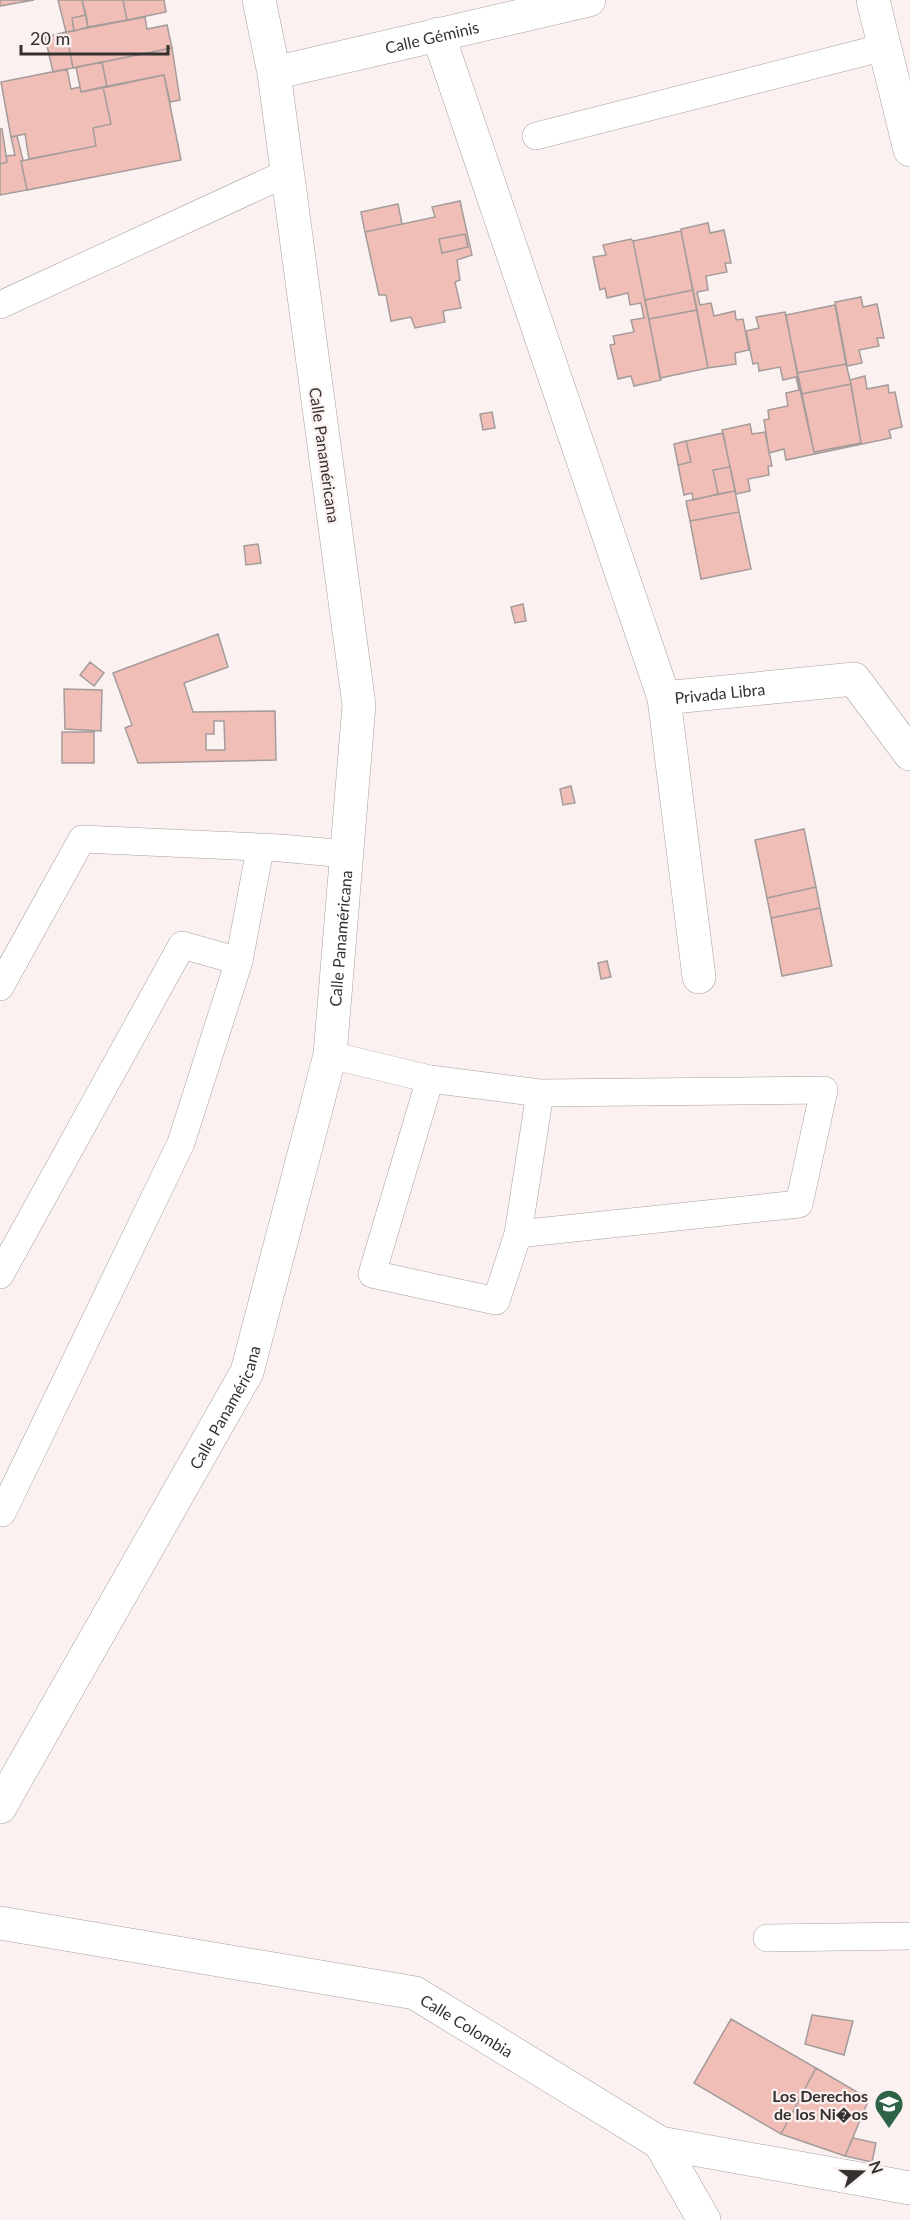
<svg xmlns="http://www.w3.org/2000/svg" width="910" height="2220" viewBox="0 0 910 2220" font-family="Lato,sans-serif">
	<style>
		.building { fill: #f0beb6; stroke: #a49c9b; stroke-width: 1.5; fill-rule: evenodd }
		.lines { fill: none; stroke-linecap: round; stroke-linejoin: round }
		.lane-casing { stroke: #a9a09f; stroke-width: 28 }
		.street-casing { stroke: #a9a09f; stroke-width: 34 }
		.secondary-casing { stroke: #a9a09f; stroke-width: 34 }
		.lane { stroke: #fff; stroke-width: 27 }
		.street { stroke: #fff; stroke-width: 33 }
		.secondary { stroke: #fff; stroke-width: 33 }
		.labels { text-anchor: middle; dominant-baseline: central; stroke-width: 4.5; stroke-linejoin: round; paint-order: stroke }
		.street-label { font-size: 16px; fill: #343130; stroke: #faf1f0 }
		.poi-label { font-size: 16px; font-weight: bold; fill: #343130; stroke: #faf1f0; text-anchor: end }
	</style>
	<rect width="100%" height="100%" fill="#faf1f0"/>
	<path class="building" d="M 0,0 L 34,0 L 0,6 Z
		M 58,0 L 82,0 L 86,15 L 72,18 L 74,31 L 66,32 Z
		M 82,0 L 123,0 L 127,20 L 88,27 Z
		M 123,0 L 164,0 L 166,12 L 127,20 Z
		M 86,15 L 88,27 L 74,31 L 72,18 Z
		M 145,17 L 147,29 L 167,25 L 172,48 L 73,68 L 66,32 Z
		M 66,32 L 73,68 L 53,72 L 45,37 Z
		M 172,48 L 180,100 L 170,102 L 164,75 L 107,87 L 102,62 Z
		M 102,62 L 107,87 L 81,92 L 76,67 Z
		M 67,69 L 71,89 L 80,87 L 81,92 L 103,87 L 111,124 L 93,128 L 96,146 L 29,159 L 25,134 L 11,137 L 1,82 Z
		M 164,75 L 181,160 L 27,190 L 21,161 L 96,146 L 93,128 L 111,124 L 103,87 Z
		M 0,129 L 2,129 L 7,162 L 0,164 Z
		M 17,136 L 23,160 L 21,161 L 27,190 L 0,195 L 0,164 L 7,162 L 6,156 L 15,155 L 11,137 Z
		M 460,201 L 472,255 L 457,260 L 460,280 L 455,282 L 461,308 L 443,311 L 445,322 L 415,328 L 411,317 L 391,321 L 386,295 L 379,295 L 365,232 L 435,217 L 432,207 ZM 465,234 L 468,247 L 442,253 L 439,239 Z
		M 398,204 L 402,224 L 365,232 L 361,212 Z
		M 708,223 L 710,233 L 724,230 L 731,263 L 725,263 L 727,272 L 706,276 L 708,290 L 697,292 L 700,305 L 711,303 L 714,316 L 735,311 L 736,320 L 743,319 L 749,350 L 735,353 L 736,364 L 708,368 L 681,231 L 681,229 Z
		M 681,231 L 693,290 L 645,300 L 633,241 Z
		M 465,234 L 468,247 L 442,253 L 439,239 Z
		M 631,239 L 633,241 L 661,380 L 634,386 L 631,376 L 618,379 L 610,345 L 615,344 L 613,336 L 634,332 L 631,320 L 644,318 L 641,303 L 630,305 L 628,293 L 607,298 L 605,288 L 600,290 L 593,257 L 606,255 L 603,245 Z
		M 693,290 L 697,310 L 649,319 L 645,300 Z
		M 861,297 L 863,307 L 877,304 L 884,338 L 877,338 L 879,346 L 859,350 L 862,363 L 847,366 L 835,302 Z
		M 835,305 L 846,364 L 797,373 L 786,315 Z
		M 697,310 L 708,368 L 660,378 L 649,319 Z
		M 785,312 L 814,452 L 861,443 L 850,380 L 865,376 L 867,389 L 888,385 L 889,393 L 895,392 L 902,427 L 889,430 L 891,438 L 786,460 L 784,449 L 769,453 L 764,420 L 769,419 L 768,410 L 788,406 L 786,393 L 799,390 L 796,377 L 783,380 L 780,367 L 759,371 L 758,363 L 753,364 L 746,331 L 759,328 L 756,317 Z
		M 846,364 L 851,384 L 801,394 L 797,373 Z
		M 851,384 L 861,443 L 814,452 L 801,394 Z
		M 492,412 L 495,428 L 483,430 L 480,414 Z
		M 750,424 L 752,434 L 765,432 L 772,466 L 768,466 L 769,475 L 748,479 L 750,491 L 736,494 L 722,430 Z
		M 723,433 L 730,467 L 713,470 L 718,494 L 693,500 L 692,493 L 684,495 L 678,465 L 691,462 L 686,441 Z
		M 686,441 L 691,462 L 678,465 L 674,444 Z
		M 730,467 L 735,491 L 718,494 L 713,470 Z
		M 735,491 L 739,512 L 690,521 L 686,501 Z
		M 739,512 L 751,569 L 701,579 L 690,521 Z
		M 258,544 L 261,563 L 246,565 L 244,546 Z
		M 523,604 L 526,621 L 515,623 L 511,607 Z
		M 218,634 L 228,667 L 184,683 L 193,712 L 275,711 L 276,760 L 138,763 L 125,728 L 132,725 L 113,673 ZM 214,721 L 224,721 L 225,750 L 206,750 L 206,734 L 214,734 Z
		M 90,662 L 104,673 L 94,686 L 80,675 Z
		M 64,689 L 102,690 L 101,731 L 65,729 Z
		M 62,732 L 94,732 L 94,763 L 62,763 Z
		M 571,786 L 575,803 L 563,805 L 560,789 Z
		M 804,829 L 816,887 L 767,898 L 755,840 Z
		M 816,887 L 820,908 L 771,918 L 767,898 Z
		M 820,908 L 832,966 L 782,976 L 771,918 Z
		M 607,961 L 611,977 L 601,979 L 598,963 Z
		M 812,2015 L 853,2021 L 844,2055 L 805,2044 Z
		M 731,2019 L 816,2068 L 781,2134 L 694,2083 Z
		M 816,2068 L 869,2099 L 845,2156 L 781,2134 Z
		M 853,2138 L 876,2143 L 872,2162 L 845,2156 Z"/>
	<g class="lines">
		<g class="lane-casing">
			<path id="lane" d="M 536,136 L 885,47
				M 0,305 L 287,173
				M 0,987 L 82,839 L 281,848 L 346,854
				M 330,1055 L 430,1079 L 540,1093 L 824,1090 L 799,1204 L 518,1234 L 496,1301 L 372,1274 L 430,1079
				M 518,1234 L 540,1093
				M 0,1275 L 182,945 L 239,961
				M 0,1512 L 2,1513 L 181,1143 L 239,961 L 260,849
				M 767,1938 L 910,1936"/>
		</g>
		<g class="street-casing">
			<g id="street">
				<path d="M 873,0 L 910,150"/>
				<path d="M 438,34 L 664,698 L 699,977"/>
				<path id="s1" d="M 664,698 L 854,679 L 910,754"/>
				<path id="s2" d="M 0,1923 L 415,1993 L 660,2143 L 910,2188"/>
				<path d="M 660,2143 L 704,2220"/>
			</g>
		</g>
		<g class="secondary-casing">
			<g id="secondary">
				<path id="s3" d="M 274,73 L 589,0"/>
				<path id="s4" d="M 0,1807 L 247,1372 L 330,1055 L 359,705 L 274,73 L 259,0"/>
			</g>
		</g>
		<use href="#lane" class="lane"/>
		<use href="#street" class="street"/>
		<use href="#secondary" class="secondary"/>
	</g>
	<defs>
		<g id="school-pin" transform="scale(1.5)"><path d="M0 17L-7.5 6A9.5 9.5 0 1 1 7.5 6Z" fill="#2e6348" stroke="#faf1f0"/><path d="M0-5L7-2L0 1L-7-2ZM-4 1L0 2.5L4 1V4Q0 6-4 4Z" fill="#fff"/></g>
	</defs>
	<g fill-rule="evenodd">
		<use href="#school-pin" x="889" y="2104"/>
	</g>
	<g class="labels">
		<g class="street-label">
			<text stroke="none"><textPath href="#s3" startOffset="162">Calle Géminis</textPath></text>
			<text transform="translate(325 455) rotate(82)">Calle Panaméricana</text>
			<text stroke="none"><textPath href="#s1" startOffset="56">Privada Libra</textPath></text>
			<text stroke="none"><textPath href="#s4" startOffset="945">Calle Panaméricana</textPath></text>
			<text stroke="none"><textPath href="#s4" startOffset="459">Calle Panaméricana</textPath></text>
			<text stroke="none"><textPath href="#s2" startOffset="482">Calle Colombia</textPath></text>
		</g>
		<g class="poi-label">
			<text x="868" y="2095">Los Derechos<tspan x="868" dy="18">de los Ni�os</tspan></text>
		</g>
	</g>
	<g transform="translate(862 2172) rotate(71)" stroke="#faf1f0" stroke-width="4.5" paint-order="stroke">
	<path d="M0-4.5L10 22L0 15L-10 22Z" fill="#343130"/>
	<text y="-9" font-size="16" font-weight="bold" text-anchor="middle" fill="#343130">N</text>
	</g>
	<path d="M21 45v9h147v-9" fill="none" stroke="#343130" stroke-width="3"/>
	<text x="30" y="45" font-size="18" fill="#343130" stroke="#faf1f0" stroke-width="4.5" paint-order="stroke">20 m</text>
</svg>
